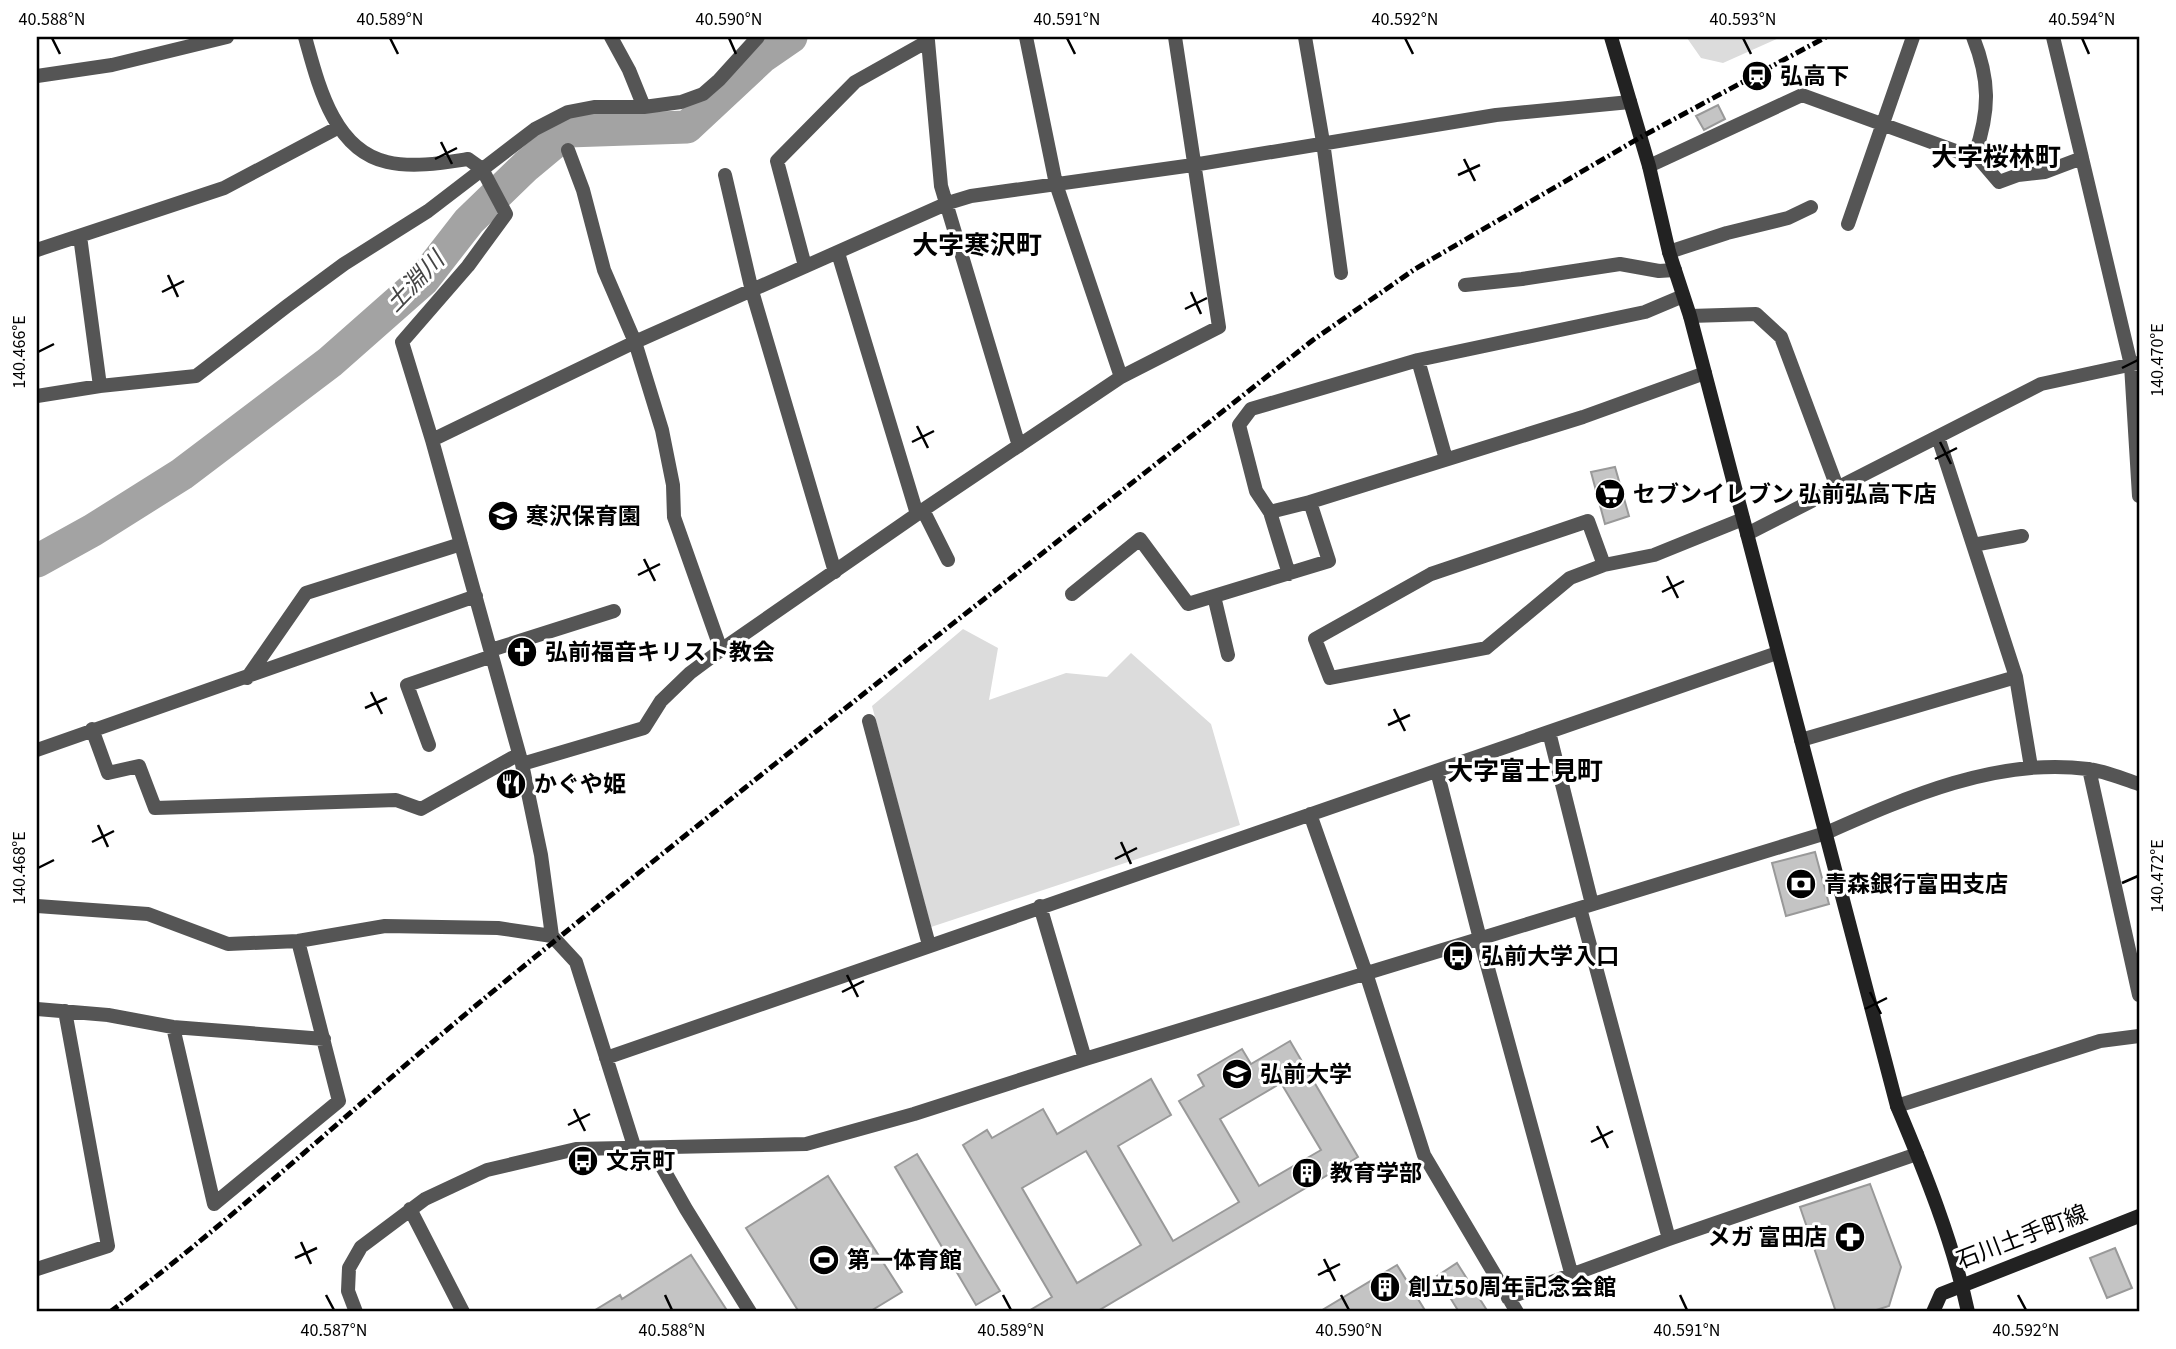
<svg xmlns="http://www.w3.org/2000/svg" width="2176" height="1349" viewBox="0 0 2176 1349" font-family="'Source Sans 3','Noto Sans JP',sans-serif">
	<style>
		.green { fill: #dcdcdc }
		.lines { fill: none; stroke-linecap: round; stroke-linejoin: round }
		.river { stroke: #a3a3a3; stroke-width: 33 }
		.building { fill: #c4c4c4; stroke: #999; stroke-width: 2; fill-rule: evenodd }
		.street { stroke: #555; stroke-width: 14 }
		.secondary { stroke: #222; stroke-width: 14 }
		.rail { stroke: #000; stroke-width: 5; stroke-dasharray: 10 3.5 2 3.5; stroke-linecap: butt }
		.ticks { fill: none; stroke: #000; stroke-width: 2.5 }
		.labels { text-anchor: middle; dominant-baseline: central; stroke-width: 6; stroke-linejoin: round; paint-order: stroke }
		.poi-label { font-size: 23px; font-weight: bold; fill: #000; stroke: #fff; text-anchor: start }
		.street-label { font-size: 23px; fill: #000; stroke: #fff }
		.water-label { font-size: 24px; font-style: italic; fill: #444; stroke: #fff }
		.quarter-label { font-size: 26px; font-weight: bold; fill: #000; stroke: #fff }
		.neatline { fill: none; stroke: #000; stroke-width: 2.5 }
		.ticks-label { font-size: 18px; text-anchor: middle; fill: #000 }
	</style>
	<rect width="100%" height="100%" fill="#fff"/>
	<path class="green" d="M 1689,37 L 1781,37 L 1723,63 L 1701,58 L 1687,38 Z
		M 963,629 L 998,648 L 989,700 L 1066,673 L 1107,677 L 1131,653 L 1211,724 L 1240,825 L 931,927 L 872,706 Z"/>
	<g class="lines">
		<path class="river" d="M 37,561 L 93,530 L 182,474 L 330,362 L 423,280 L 469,221 L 526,166 L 568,131 L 687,127 L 762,57 L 791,37"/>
	</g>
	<path class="building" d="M 1718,105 L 1725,119 L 1704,130 L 1696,116 Z
		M 1615,467 L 1629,516 L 1605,524 L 1591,472 Z
		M 1815,852 L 1829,904 L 1786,916 L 1772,863 Z
		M 1290,1041 L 1358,1157 L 1096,1312 L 1027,1312 L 1052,1297 L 963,1145 L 987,1130 L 992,1138 L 1043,1109 L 1057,1134 L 1151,1079 L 1171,1115 L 1118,1146 L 1173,1241 L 1239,1202 L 1179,1101 L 1204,1086 L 1198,1075 L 1242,1049 L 1251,1064 ZM 1281,1083 L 1321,1150 L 1259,1186 L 1220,1119 ZM 1086,1151 L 1141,1245 L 1077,1283 L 1022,1188 Z
		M 917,1154 L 1000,1291 L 976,1305 L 895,1167 Z
		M 828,1176 L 902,1292 L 869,1312 L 799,1312 L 746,1228 Z
		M 1870,1184 L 1901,1267 L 1889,1306 L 1870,1312 L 1836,1312 L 1800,1207 Z
		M 2115,1248 L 2132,1288 L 2107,1298 L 2090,1258 Z
		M 691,1255 L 728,1312 L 592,1312 L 620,1295 L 622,1299 Z
		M 1457,1263 L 1488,1312 L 1459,1312 L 1446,1291 L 1437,1276 Z
		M 1397,1265 L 1426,1312 L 1319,1312 Z"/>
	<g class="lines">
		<path class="street" d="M 305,37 C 318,83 333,150 387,162 C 413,168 442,163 468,159 L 482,169 L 506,214 L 468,266 L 402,342 L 432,440 L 522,764 L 541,855 L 552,936 L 576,962 L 634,1146
			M 611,37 L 629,70 L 644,107
			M 1026,37 L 1056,184 L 1121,377
			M 1305,37 L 1323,142 L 1341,273
			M 1973,37 C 1990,80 1990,110 1975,154
			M 2053,37 L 2082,158
			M 37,76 L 112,65 L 227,37
			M 568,150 L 583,190 L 604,270 L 635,342 L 662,430 L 673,485 L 674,517 L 721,650
			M 1975,154 L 1999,182 L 2018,175 L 2045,172 L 2082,158 L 2131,365 L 2139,496
			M 1649,166 L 1802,95 L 1964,154 L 1975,154
			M 725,175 L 752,291 L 835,572
			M 1848,224 L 1913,37
			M 80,236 L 100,386
			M 37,250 L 224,188 L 339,127
			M 1669,252 L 1727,233 L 1788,218 L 1811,207
			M 838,253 L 917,514
			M 805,266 L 777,161 L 855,82 L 928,41 L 941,186 L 1019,446
			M 1465,285 L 1522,279 L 1620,264 L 1659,271 L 1675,270
			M 1690,316 L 1756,314 L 1781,337 L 1837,487
			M 37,396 L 100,386 L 196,376 L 287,306 L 344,264 L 428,211 L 535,129 L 568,112 L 594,107 L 644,107 L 681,102 L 703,94 L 719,80 L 758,37
			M 1938,437 L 2016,677 L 2031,767
			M 432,440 L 635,342 L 948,203 L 971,196 L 1193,165 L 1496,115 L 1630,102
			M 1446,459 L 1418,360 L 1645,312 L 1683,296
			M 923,510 L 948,560
			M 1270,512 L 1310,502 L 1583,417 L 1705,373
			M 1747,534 L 2041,384 L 2138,363
			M 1973,545 L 2022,536
			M 1604,565 L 1588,521 L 1431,574 L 1315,639 L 1330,678 L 1486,648 L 1570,578 L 1604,565 L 1654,555 L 1743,519
			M 1289,574 L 1270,512 L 1256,491 L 1239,425 L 1251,409 L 1418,360
			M 1072,594 L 1140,539 L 1188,604 L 1329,561 L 1310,502
			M 1214,596 L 1228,655
			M 491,650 L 614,611
			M 247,678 L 306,593 L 461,544
			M 869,721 L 929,945
			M 92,729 L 108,773 L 139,766 L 155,808 L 396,800 L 421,809 L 519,754
			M 1549,732 L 1592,904
			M 1801,740 L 2016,677
			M 429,745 L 407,685 L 492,656
			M 37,750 L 476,596
			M 522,764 L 644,728 L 661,701 L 690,673 L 721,650 L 923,510 L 1121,377 L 1219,327 L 1175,37
			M 2089,769 L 2139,995
			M 1437,771 L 1480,939 L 1572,1276
			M 1310,814 L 1366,973 L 1424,1155 L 1517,1312
			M 37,906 L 148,914 L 228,944 L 298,941 L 385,926 L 498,928 L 552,936
			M 1040,906 L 1085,1059
			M 1580,908 L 1669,1239
			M 37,1009 L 108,1015 L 173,1027 L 324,1039
			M 173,1027 L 214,1204 L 339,1101 L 298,941
			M 606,1058 L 1777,653
			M 1897,1106 L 2100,1041 L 2139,1036
			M 652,1149 L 686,1209 L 750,1312
			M 410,1209 L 463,1312
			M 37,1269 L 108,1246 L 65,1011
			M 1508,1298 L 1669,1239 L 1917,1154
			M 356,1312 L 348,1291 L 349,1268 L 361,1247 L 425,1199 L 487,1170 L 576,1149 L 806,1144 L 914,1114 L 1085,1059 L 1826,833 C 1907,797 1998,757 2088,769 C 2105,771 2123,779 2139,784"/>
		<path class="secondary" d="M 1611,37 L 1649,166 L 1669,252 L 1690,316 L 1897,1106 C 1925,1172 1953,1242 1968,1312
			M 1933,1312 L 1941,1294 L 2139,1216"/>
		<path class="rail" d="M 110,1312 C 240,1214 359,1102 485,998 C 757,774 1037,559 1313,340 L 1415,269 L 1641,137 L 1826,37"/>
	</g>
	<path class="ticks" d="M 52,38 L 60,54M 390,38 L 398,54M 729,38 L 736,54M 1067,38 L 1075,54M 1405,38 L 1413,54M 1743,38 L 1751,54M 2082,38 L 2089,54M 441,142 L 452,164M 435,159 L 457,148M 1464,159 L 1475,181M 1458,175 L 1480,165M 168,275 L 178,297M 162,292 L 184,281M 1191,292 L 1201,314M 1185,309 L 1207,298M 38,352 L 54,344M 2122,368 L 2138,360M 917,426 L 928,448M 912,442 L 934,431M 1940,442 L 1951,464M 1935,459 L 1957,448M 644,559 L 655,581M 638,575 L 660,564M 1667,576 L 1678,598M 1662,592 L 1684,581M 371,692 L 382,714M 365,708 L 387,698M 1394,709 L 1405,731M 1388,725 L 1410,715M 98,825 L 108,847M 92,842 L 114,831M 1121,842 L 1131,864M 1115,859 L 1137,848M 38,868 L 54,860M 2122,883 L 2138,876M 847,975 L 858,997M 842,992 L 864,981M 1870,992 L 1881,1014M 1865,1009 L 1887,998M 574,1109 L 585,1131M 568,1125 L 590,1114M 1597,1126 L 1608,1148M 1591,1142 L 1613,1131M 301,1242 L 311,1264M 295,1258 L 317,1248M 1324,1259 L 1335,1281M 1318,1275 L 1340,1264M 326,1295 L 334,1310M 665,1295 L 672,1310M 1003,1295 L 1011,1310M 1341,1295 L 1349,1310M 1680,1295 L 1687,1310M 2018,1295 L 2026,1310"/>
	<defs>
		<g id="station-disc" transform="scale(1.575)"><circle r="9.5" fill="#000" stroke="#fff"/><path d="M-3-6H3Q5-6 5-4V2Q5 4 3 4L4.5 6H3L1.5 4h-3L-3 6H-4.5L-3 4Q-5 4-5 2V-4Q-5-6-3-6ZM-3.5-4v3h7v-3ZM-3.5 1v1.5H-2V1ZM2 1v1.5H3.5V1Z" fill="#fff"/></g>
		<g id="supermarket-disc" transform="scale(1.575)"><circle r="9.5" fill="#000" stroke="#fff"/><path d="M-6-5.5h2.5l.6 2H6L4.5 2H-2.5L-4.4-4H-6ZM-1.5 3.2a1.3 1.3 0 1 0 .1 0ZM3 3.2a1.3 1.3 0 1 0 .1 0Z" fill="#fff"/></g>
		<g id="school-disc" transform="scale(1.575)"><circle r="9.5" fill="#000" stroke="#fff"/><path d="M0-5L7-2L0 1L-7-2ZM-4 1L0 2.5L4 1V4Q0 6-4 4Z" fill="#fff"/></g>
		<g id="church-disc" transform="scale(1.575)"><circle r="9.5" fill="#000" stroke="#fff"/><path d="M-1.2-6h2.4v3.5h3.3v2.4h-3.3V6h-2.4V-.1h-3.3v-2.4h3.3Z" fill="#fff"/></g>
		<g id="restaurant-disc" transform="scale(1.575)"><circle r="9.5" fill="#000" stroke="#fff"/><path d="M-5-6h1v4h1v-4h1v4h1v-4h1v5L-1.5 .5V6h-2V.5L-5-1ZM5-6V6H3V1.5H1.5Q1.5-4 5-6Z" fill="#fff"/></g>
		<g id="bank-disc" transform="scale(1.575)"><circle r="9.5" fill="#000" stroke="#fff"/><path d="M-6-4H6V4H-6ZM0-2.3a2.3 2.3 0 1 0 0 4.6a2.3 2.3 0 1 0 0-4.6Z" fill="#fff"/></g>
		<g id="bus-disc" transform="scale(1.575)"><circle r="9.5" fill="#000" stroke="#fff"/><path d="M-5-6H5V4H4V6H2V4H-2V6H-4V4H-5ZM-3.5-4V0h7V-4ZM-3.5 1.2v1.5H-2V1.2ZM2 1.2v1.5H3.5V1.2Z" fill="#fff"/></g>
		<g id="university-disc" transform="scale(1.575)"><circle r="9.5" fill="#000" stroke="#fff"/><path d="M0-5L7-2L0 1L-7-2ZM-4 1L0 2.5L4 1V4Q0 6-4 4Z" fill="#fff"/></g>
		<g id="building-disc" transform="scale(1.575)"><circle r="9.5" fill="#000" stroke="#fff"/><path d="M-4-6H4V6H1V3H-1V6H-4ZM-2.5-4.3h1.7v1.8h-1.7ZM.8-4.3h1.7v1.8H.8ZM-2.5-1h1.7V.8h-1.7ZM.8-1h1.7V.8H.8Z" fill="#fff"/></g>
		<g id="pharmacy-disc" transform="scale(1.575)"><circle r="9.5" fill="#000" stroke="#fff"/><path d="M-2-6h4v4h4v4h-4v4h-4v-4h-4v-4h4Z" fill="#fff"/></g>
		<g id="stadium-disc" transform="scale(1.575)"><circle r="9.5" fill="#000" stroke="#fff"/><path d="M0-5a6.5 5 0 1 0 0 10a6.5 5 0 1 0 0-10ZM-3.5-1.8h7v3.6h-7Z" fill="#fff"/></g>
	</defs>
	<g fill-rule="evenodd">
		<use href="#station-disc" x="1757" y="76"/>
		<use href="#supermarket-disc" x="1610" y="494"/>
		<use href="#school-disc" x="503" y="516"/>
		<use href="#church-disc" x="522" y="652"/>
		<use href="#restaurant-disc" x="511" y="784"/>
		<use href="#bank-disc" x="1801" y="884"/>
		<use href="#bus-disc" x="1458" y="956"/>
		<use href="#university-disc" x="1237" y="1074"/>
		<use href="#bus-disc" x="583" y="1161"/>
		<use href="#building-disc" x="1307" y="1173"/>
		<use href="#pharmacy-disc" x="1850" y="1237"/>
		<use href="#stadium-disc" x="824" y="1260"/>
		<use href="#building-disc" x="1385" y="1287"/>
	</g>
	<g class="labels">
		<g class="poi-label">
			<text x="1780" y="76">弘高下</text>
			<text x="1633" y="494">セブンイレブン 弘前弘高下店</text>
			<text x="526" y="516">寒沢保育園</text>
			<text x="545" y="652">弘前福音キリスト教会</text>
			<text x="534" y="784">かぐや姫</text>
			<text x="1824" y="884">青森銀行富田支店</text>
			<text x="1481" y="956">弘前大学入口</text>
			<text x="1260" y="1074">弘前大学</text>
			<text x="606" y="1161">文京町</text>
			<text x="1330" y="1173">教育学部</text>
			<text x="1827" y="1237" text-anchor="end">メガ 富田店</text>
			<text x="847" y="1260">第一体育館</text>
			<text x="1408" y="1287">創立50周年記念会館</text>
		</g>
		<g class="street-label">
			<text transform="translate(2022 1237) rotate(-21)">石川土手町線</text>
		</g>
		<g class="water-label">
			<text transform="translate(415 282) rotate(-46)">土淵川</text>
		</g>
		<g class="quarter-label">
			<text x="1996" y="157">大字桜林町</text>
			<text x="977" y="245">大字寒沢町</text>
			<text x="1525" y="771">大字富士見町</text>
		</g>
	</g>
	<rect width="2176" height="1349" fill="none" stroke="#ffffff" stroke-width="77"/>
	<rect x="38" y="38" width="2100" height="1272" class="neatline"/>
	<g class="ticks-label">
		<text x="52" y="25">40.588°N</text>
		<text x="390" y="25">40.589°N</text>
		<text x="729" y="25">40.590°N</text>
		<text x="1067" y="25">40.591°N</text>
		<text x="1405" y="25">40.592°N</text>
		<text x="1743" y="25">40.593°N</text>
		<text x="2082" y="25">40.594°N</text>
		<text transform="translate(19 352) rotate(-90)" y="6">140.466°E</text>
		<text transform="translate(2157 360) rotate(-90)" y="6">140.470°E</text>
		<text transform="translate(19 868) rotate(-90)" y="6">140.468°E</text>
		<text transform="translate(2157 876) rotate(-90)" y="6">140.472°E</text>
		<text x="334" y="1336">40.587°N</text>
		<text x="672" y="1336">40.588°N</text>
		<text x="1011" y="1336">40.589°N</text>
		<text x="1349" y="1336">40.590°N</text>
		<text x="1687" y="1336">40.591°N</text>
		<text x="2026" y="1336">40.592°N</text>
	</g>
</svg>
